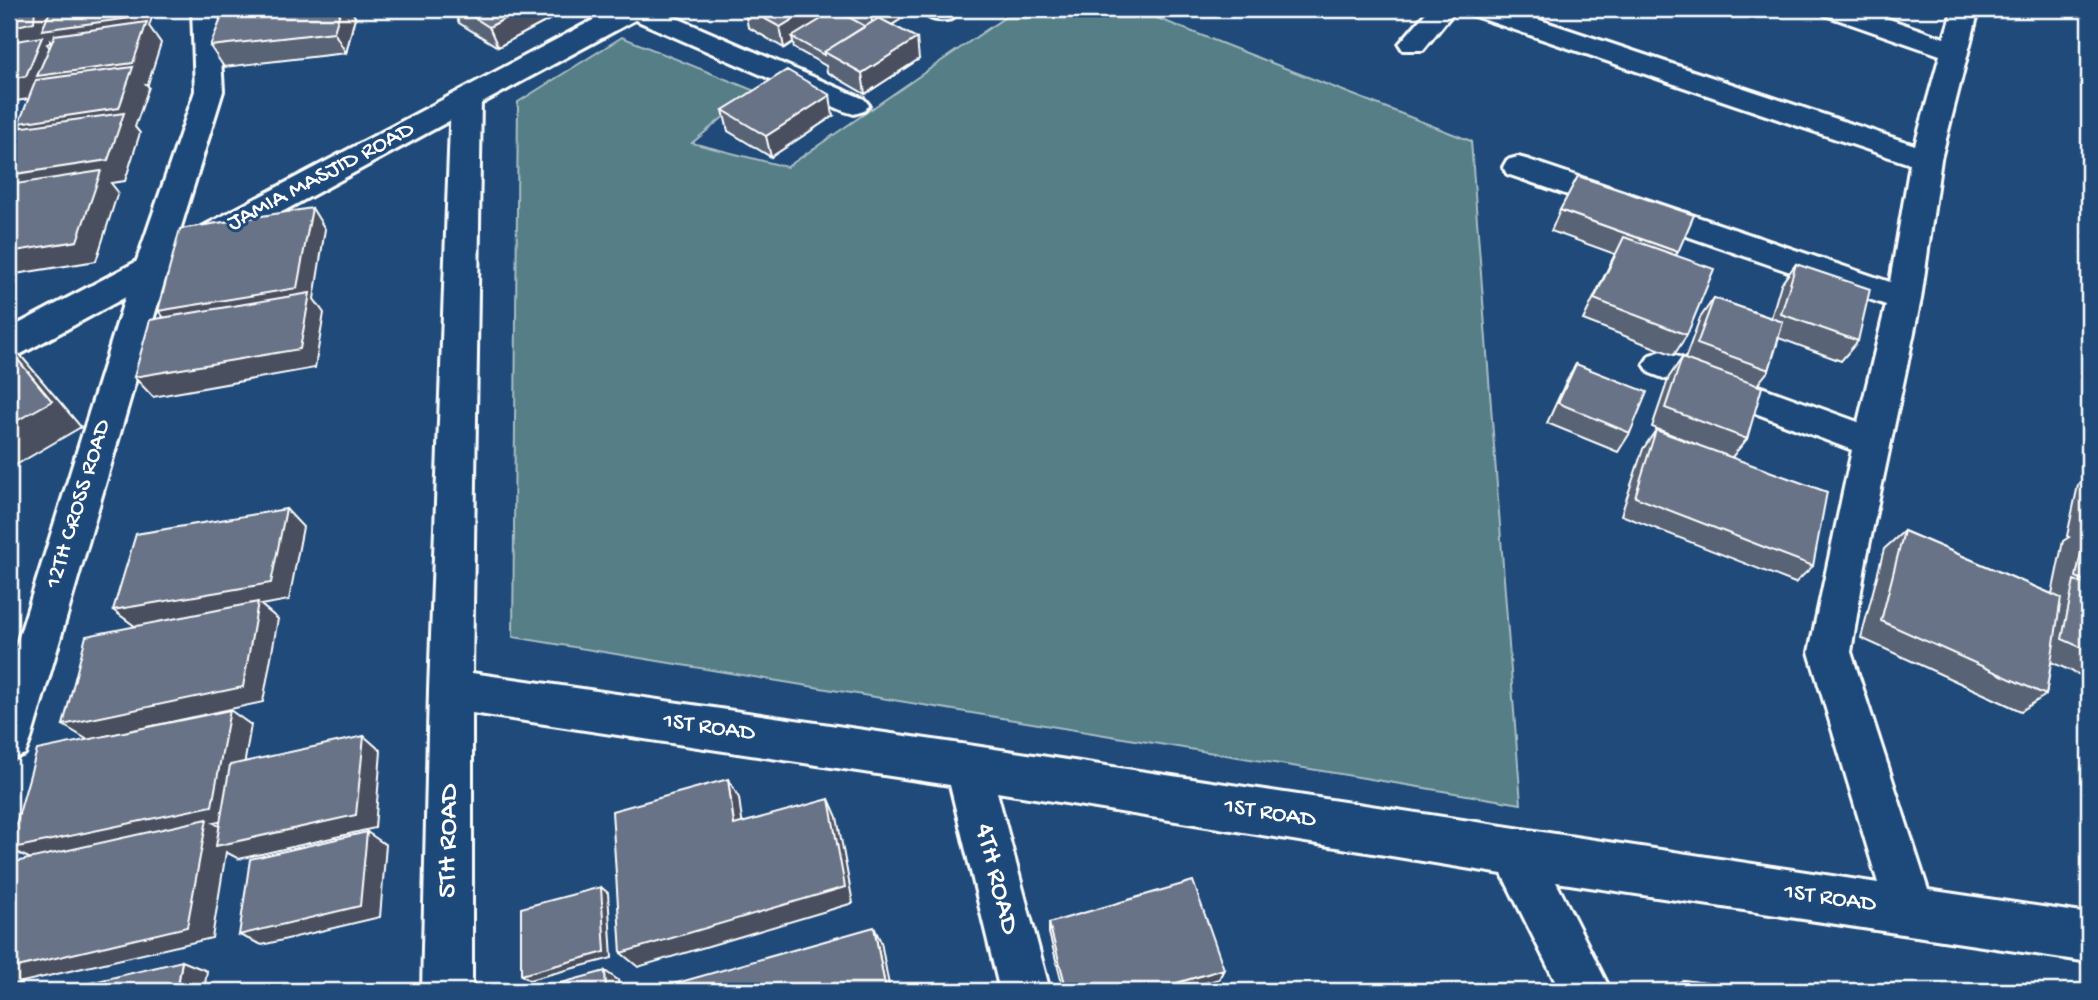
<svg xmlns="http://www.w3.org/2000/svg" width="2098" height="1000" viewBox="0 0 2098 1000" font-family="'Gochi Hand',sans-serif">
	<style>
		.green { fill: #547e87; stroke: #aabec3; stroke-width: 2 }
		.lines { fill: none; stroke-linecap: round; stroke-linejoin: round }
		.minor-casing { stroke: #fff; stroke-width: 6 }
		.tertiary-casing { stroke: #fff; stroke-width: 6 }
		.minor { fill: #1f4a7a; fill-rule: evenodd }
		.tertiary { fill: #1f4a7a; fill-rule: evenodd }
		.wall { fill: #596374; stroke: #fff; stroke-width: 2 }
		.shaded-wall { fill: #48505e; stroke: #fff; stroke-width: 2; fill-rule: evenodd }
		.building { fill: #677387; stroke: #fff; stroke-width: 2 }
		.labels { text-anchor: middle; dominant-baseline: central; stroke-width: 6; stroke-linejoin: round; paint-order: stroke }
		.street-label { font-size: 24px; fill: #fff; stroke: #1f4a7a }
		.near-street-label { font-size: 28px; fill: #fff; stroke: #1f4a7a }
	</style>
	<rect width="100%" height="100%" fill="#1f4a7a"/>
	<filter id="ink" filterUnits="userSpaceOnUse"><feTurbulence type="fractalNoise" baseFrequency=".0143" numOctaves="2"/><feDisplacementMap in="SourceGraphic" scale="14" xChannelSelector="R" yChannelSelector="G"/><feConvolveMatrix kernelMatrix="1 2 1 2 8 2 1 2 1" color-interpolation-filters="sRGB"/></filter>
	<g filter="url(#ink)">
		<path class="green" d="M 1017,9 L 1134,9 L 1471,141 L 1521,804 L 513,637 L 518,102 L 622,37 L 755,91 L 692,143 L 787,167 Z"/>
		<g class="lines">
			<g class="minor-casing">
				<path id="minor" d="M 192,9 L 218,9 L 223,91 L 168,269 L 31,739 L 25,754 L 9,760 L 9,669 L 134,269 L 195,91 Z
					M 621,9 L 656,9 L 864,99 L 869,105 L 864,111 L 854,114 L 844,111 L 624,15 Z
					M 920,9 L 953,9 L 956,13 L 952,19 C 939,22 927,20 920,9 Z
					M 1429,9 L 1456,9 L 1423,50 L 1403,50 L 1399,44 Z
					M 1468,9 L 1507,9 L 1915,145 L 1940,55 L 1825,15 L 1822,9 L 1860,9 L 1944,38 L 1953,9 L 1979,9 L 1941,159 L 1921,299 L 1866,560 L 1851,652 L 1928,890 L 2089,914 L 2089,962 L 1556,882 L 1611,991 L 1560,991 L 1502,874 L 997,792 L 1050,991 L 1000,991 L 950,785 L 472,713 L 472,991 L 422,991 L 429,690 L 451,99 L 456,93 L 466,90 L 476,93 L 481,99 L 472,673 L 968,745 L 1878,883 L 1809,652 L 1852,450 L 1650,373 L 1644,364 L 1650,355 L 1662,351 L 1858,422 L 1886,305 L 1507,174 L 1503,167 L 1507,160 L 1518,157 L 1529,160 L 1890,282 L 1910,164 L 1471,15 Z"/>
			</g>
			<g class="tertiary-casing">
				<path id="tertiary" d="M 614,9 L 647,9 L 644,15 L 21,354 L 9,358 L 9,329 Z"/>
			</g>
			<use href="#minor" class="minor"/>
			<use href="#tertiary" class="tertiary"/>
		</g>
		<path class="wall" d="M 231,9 L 351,9 L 355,17 L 346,53 L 224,67 L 210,46 Z
			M 453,9 L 560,9 L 562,13 L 498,47 L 459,23 Z
			M 738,9 L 828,9 L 829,15 L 840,13 L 839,9 L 917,9 L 892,25 L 919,59 L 865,94 L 827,72 L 826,66 L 794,48 L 793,42 L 784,48 L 748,27 L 745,12 Z
			M 723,110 L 833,116 L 771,157 L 728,131 Z
			M 1560,210 L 1678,252 L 1676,255 L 1687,335 L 1674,355 L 1583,320 L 1615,254 L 1551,231 Z
			M 1796,264 L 1858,341 L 1841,361 L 1779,338 L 1769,370 L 1757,385 L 1747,439 L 1732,457 L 1813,566 L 1795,583 L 1621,515 L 1643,449 L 1656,430 L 1698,445 L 1652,427 L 1669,377 L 1682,358 L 1685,359 L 1700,318 L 1714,298 L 1771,318 L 1781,284 Z
			M 1576,364 L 1630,433 L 1618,452 L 1547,423 L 1565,384 Z
			M 2089,476 L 2089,679 L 2051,662 L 2046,695 L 2021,711 L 1861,638 L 1884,549 L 1904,531 L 2052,594 L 2063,541 L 2069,537 L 2067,536 L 2078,485 Z
			M 1049,923 L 1224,969 L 1219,979 L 1177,991 L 1064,991 L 1049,933 Z
			M 1683,980 L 1763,991 L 1665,991 L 1665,989 Z"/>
		<path class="shaded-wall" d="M 35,9 L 50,9 L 52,11 L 155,9 L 149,26 L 161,43 L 148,84 L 146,84 L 149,87 L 135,127 L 140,133 L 125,181 L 111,183 L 118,192 L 96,261 L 9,275 L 9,175 L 37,144 L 19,123 L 43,97 L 9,102 L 9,28 ZM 50,41 L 58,51 L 58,58 L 47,44 L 50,43 Z
			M 252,9 L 352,9 L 351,10 L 355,17 L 346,53 L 334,32 Z
			M 523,9 L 560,9 L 562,13 L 498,47 L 489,27 Z
			M 810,9 L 828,9 L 830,20 L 792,37 L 793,42 L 784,48 L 780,27 Z
			M 881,9 L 917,9 L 874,36 L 871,15 Z
			M 917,38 L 919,59 L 865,94 L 862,73 Z
			M 830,95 L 833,116 L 771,157 L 766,136 Z
			M 312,208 L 325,229 L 314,299 L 324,313 L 315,368 L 153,397 L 134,377 L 176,331 L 158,311 Z
			M 9,345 L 22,357 L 81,427 L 9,469 Z
			M 286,509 L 303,527 L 289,600 L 261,605 L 278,619 L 263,702 L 88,740 L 63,725 L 136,627 L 113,610 Z
			M 230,710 L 251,725 L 235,819 L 214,823 L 229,832 L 364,736 L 381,751 L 375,828 L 239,859 L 226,852 L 212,938 L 14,984 L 9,983 L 9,969 L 38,862 L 9,849 Z
			M 728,779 L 739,798 L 745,843 L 734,825 Z
			M 829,799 L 837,817 L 853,903 L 638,967 L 621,953 Z
			M 367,832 L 386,845 L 380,917 L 262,945 L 239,935 Z
			M 601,887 L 608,893 L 612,958 L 529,980 L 521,975 Z
			M 874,927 L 881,942 L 890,991 L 886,991 Z
			M 182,961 L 207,971 L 204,991 L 177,991 Z
			M 1224,969 L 1219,979 L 1177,991 L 1149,991 Z
			M 605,971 L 618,980 L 619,991 L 606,991 Z"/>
		<path class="building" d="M 9,9 L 35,9 L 34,22 L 9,28 Z
			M 51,9 L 134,9 L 130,18 L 42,30 Z
			M 225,9 L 341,9 L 334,32 L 210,46 Z
			M 461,9 L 523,9 L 489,27 Z
			M 747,9 L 810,9 L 780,27 Z
			M 860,9 L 881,9 L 871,15 Z
			M 836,10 L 865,26 L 824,52 L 824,55 L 792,37 Z
			M 879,18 L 917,38 L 862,73 L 824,52 Z
			M 147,22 L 133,63 L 37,76 L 55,35 Z
			M 42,37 L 26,76 L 9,79 L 9,42 Z
			M 133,67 L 119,108 L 19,123 L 36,80 Z
			M 787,70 L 830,95 L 766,136 L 723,110 Z
			M 124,113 L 108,160 L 9,175 L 9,129 Z
			M 101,171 L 77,241 L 9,252 L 9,185 Z
			M 1578,176 L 1694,215 L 1678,252 L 1560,210 Z
			M 312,208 L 297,288 L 158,311 L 180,229 Z
			M 1624,237 L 1714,269 L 1687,335 L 1594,299 Z
			M 1796,264 L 1870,289 L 1858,341 L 1781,314 Z
			M 310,293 L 300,349 L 134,377 L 150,320 Z
			M 1714,298 L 1783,322 L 1769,370 L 1697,344 Z
			M 9,349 L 52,401 L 9,425 Z
			M 1682,358 L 1762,387 L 1747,439 L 1665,408 Z
			M 1576,364 L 1647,392 L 1630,433 L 1558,403 Z
			M 1656,430 L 1827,492 L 1813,566 L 1635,497 Z
			M 286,509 L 271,583 L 113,610 L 136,534 Z
			M 2087,523 L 2089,524 L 2089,583 L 2076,577 Z
			M 1904,531 L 2061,598 L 2046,695 L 1881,621 Z
			M 2074,580 L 2089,586 L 2089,651 L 2062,639 Z
			M 258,602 L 243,687 L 63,725 L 86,636 Z
			M 230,710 L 212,806 L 9,849 L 37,750 Z
			M 364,736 L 356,815 L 216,846 L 230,765 Z
			M 728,779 L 734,825 L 829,799 L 845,887 L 621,953 L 612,811 Z
			M 207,819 L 187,927 L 9,969 L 9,884 L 15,862 Z
			M 367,832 L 360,906 L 239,935 L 250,859 Z
			M 1193,881 L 1224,969 L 1149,991 L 1067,991 L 1049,923 Z
			M 601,887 L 605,952 L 521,975 L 521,908 Z
			M 874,927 L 886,991 L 649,991 Z
			M 182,961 L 177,991 L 56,991 Z
			M 605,971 L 606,991 L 532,991 Z
			M 1683,980 L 1763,991 L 1685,991 Z"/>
	</g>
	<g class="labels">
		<g class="street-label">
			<text transform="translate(321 177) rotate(-28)">JAMIA MASJID ROAD</text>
			<text transform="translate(79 504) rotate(-73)">12TH CROSS ROAD</text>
			<text transform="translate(709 728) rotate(8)">1ST ROAD</text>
			<text transform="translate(1270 814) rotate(9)">1ST ROAD</text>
			<text transform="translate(1830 899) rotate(8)">1ST ROAD</text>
		</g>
		<g class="near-street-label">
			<text transform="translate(449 841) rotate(-89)">5TH ROAD</text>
			<text transform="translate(996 879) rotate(76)">4TH ROAD</text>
		</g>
	</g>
	<rect width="2098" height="1000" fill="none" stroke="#1f4a7a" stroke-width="35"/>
	<rect x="18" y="18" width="2063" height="965" fill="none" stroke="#fff" stroke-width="2.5" filter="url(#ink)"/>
</svg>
